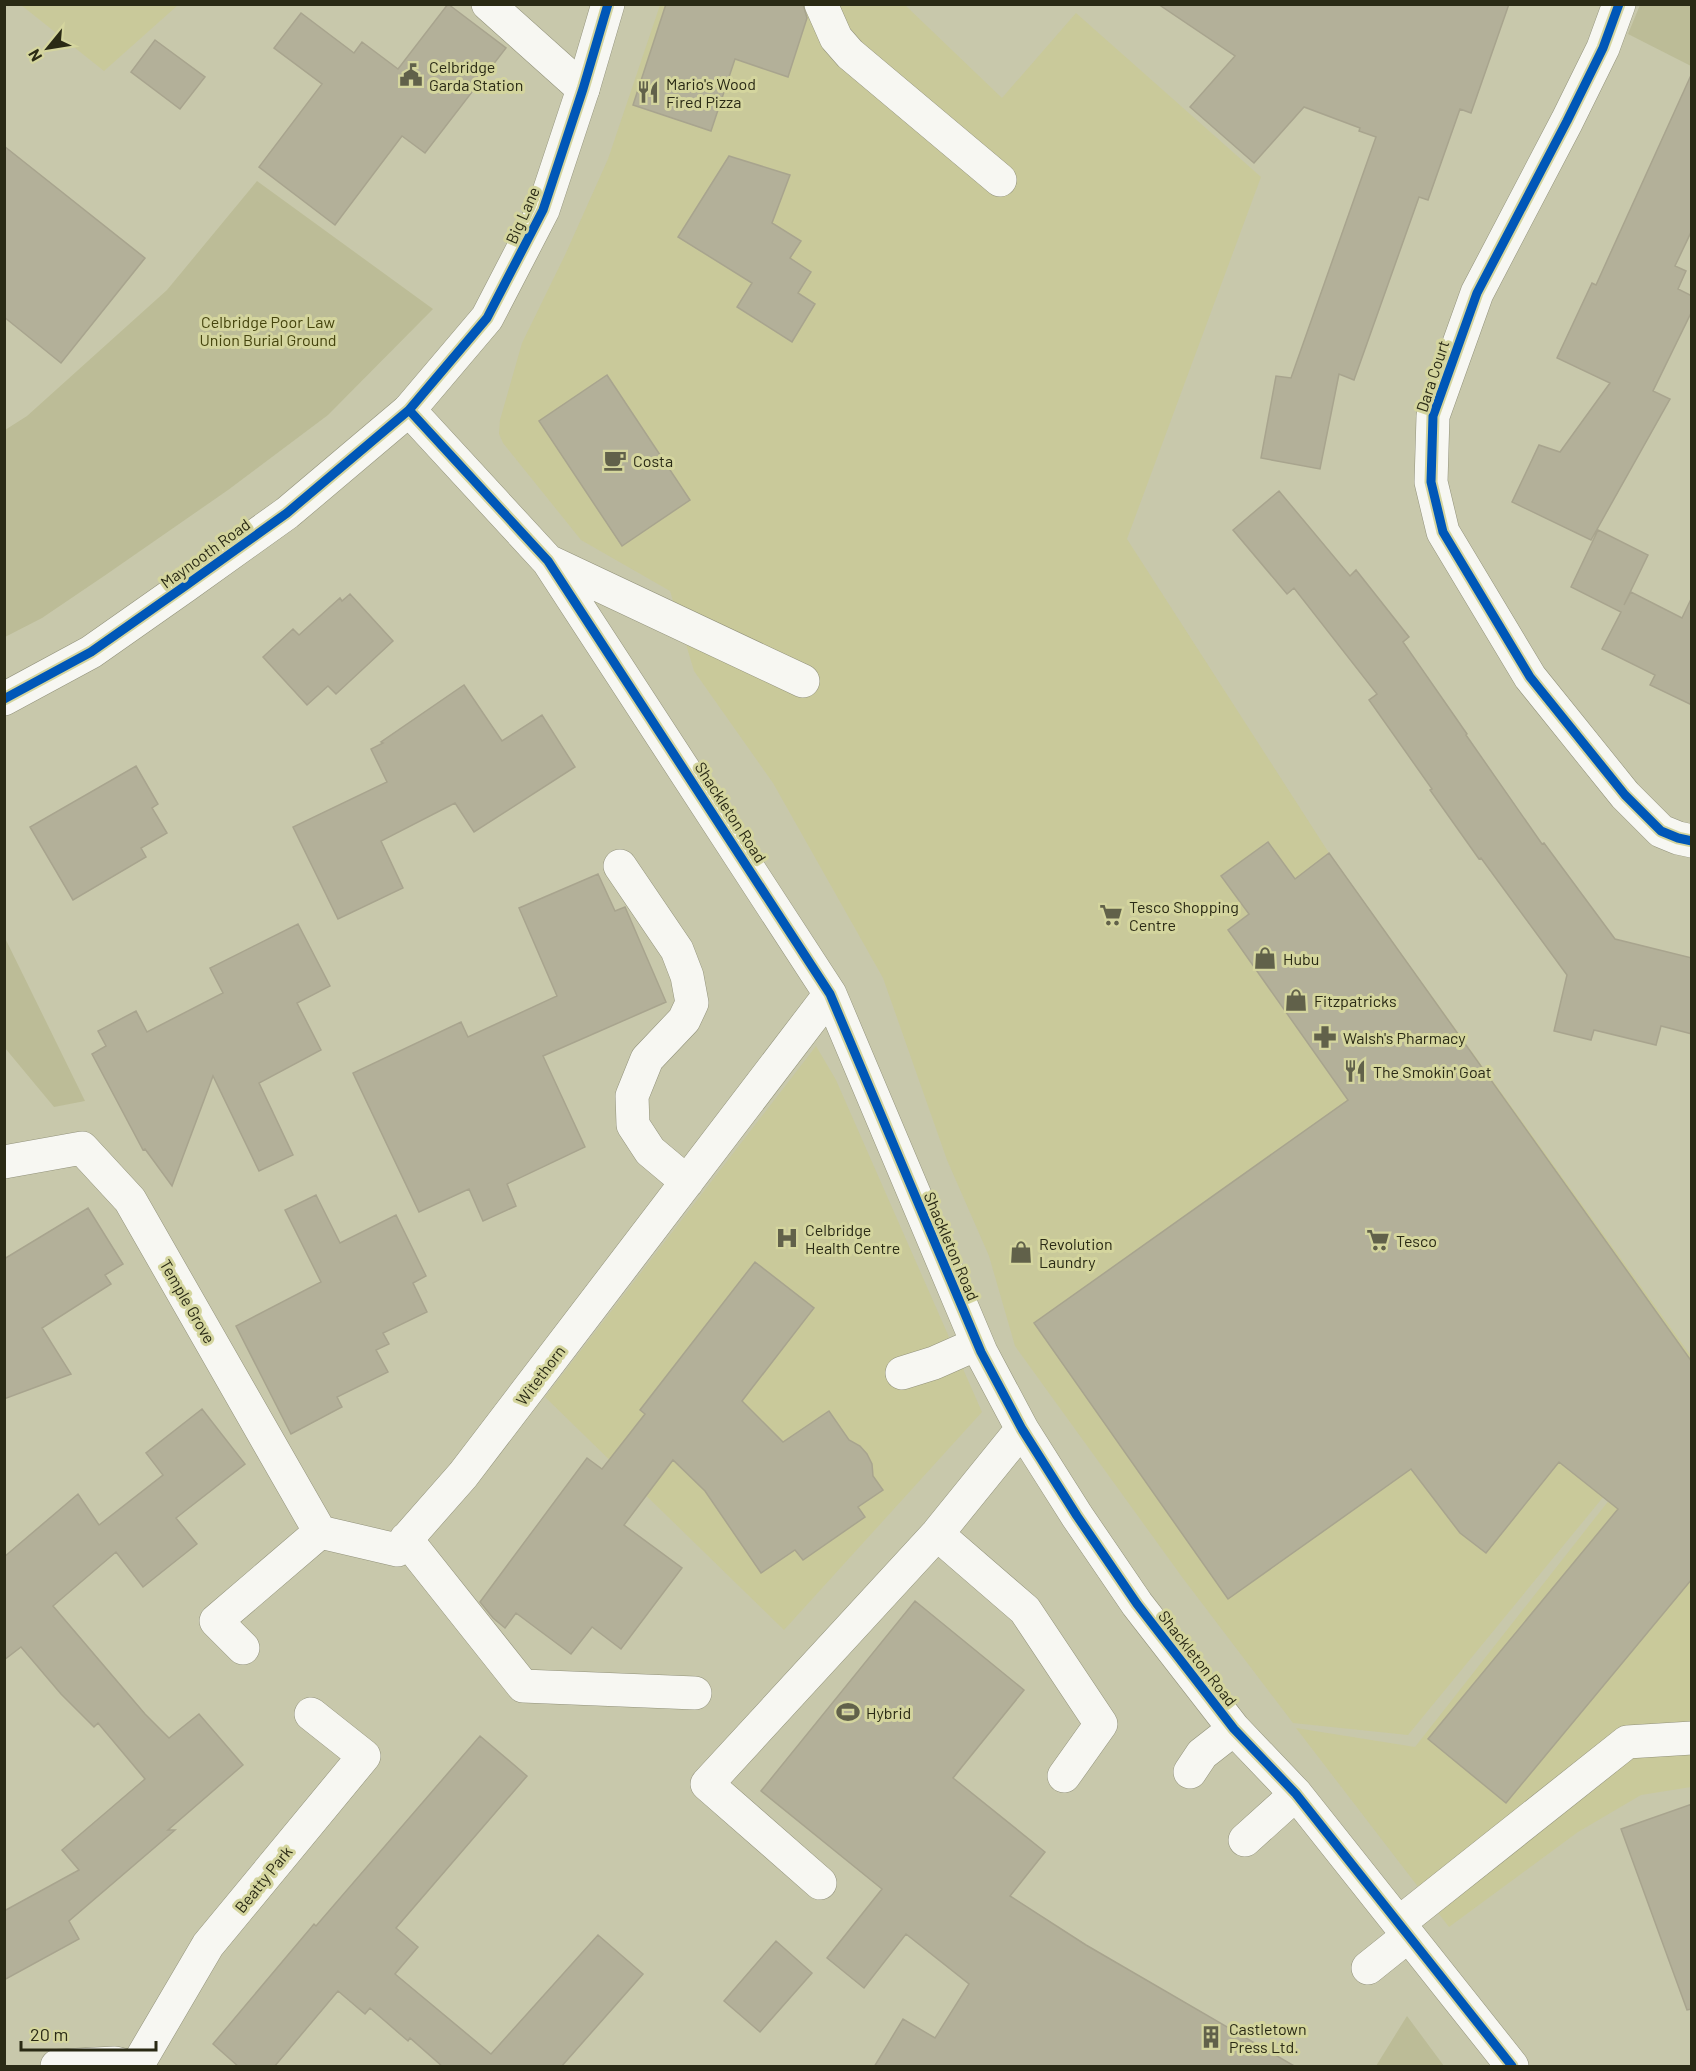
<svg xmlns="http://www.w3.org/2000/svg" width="1696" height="2071" viewBox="0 0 1696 2071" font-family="Barlow,sans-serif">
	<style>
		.built { fill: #c9c99a }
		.green { fill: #bcbc97 }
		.building { fill: #b3b099; stroke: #a8a48e; stroke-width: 1.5 }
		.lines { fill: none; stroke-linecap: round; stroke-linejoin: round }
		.minor-casing { stroke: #92927b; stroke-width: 34 }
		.major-casing { stroke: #92927b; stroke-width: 34 }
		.minor { stroke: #f7f7f2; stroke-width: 33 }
		.major { stroke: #f7f7f2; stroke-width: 33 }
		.cycleway-casing { stroke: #d4d59e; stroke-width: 13 }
		.cycleway { stroke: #0057b8; stroke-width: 9 }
		.labels { text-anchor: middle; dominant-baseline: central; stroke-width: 6; stroke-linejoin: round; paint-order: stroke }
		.poi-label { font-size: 16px; fill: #2a2a15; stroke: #d4d59e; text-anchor: start }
		.street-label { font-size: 16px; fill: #2a2a15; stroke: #d4d59e }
		.park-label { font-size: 16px; fill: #45440d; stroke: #d4d59e }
	</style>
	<rect width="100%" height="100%" fill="#c8c8ab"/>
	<path class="built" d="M 21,5 L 178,5 L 104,71 Z
		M 660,5 L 905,5 L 1002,98 L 1076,13 L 1261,177 L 1127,539 L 1329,853 L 1691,1356 L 1691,1390 L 1408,1735 L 1293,1723 L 1182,1577 L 1015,1346 L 989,1256 L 947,1160 L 883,978 L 773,783 L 694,671 L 670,591 L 581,540 L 503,443 L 499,434 L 500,420 L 522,343 L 565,255 L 608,159 Z
		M 816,1046 L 836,1080 L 982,1412 L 784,1630 L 545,1397 Z
		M 1691,1396 L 1691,1787 L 1641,1795 L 1578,1832 L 1449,1927 L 1296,1728 L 1415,1747 Z"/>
	<path class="green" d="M 1640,5 L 1691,5 L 1691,66 L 1628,34 Z
		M 257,181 L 433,309 L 328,415 L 228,490 L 107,574 L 42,618 L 5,637 L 5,430 L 27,416 L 167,290 Z
		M 4,938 L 5,938 L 85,1101 L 54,1107 L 5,1048 Z
		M 1407,2016 L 1444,2066 L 1376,2066 Z"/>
	<path class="building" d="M 448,4 L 506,48 L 425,153 L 402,136 L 335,225 L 259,167 L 322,84 L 274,48 L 301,13 L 354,53 L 362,42 L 398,69 Z
		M 666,4 L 803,4 L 807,18 L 788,77 L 735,59 L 711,131 L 633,105 Z
		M 1158,4 L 1509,4 L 1471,113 L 1460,109 L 1428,200 L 1419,197 L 1354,380 L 1339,374 L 1320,469 L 1261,458 L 1276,376 L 1291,378 L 1376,137 L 1359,131 L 1360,128 L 1304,107 L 1254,163 L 1190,107 L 1235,56 Z
		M 155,40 L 205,77 L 180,109 L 131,72 Z
		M 1692,73 L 1692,230 L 1675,266 L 1686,271 L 1678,289 L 1692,296 L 1692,311 L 1653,391 L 1670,399 L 1591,540 L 1512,502 L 1539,445 L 1560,452 L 1610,383 L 1557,358 L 1592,283 L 1596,285 Z
		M 4,146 L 145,258 L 61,363 L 4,317 Z
		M 729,156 L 790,175 L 772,223 L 801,241 L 790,258 L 811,272 L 798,293 L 815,304 L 792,342 L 737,307 L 752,283 L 678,237 Z
		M 607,375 L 690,500 L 622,546 L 539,421 Z
		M 1279,491 L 1350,576 L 1356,570 L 1409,637 L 1403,642 L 1467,734 L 1466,735 L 1542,844 L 1544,843 L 1615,939 L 1692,958 L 1692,1034 L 1661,1026 L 1656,1045 L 1594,1030 L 1591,1040 L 1554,1031 L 1567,975 L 1481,858 L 1479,859 L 1430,790 L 1432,789 L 1369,700 L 1377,694 L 1294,588 L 1287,594 L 1233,530 Z
		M 1598,530 L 1648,555 L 1624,605 L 1631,592 L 1682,618 L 1692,597 L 1692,705 L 1650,685 L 1655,675 L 1602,649 L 1621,612 L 1571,587 Z
		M 350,594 L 393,641 L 336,694 L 328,686 L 307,705 L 263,657 L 293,629 L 299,635 L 340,598 L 342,601 Z
		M 464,685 L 502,741 L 542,715 L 575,767 L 474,832 L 455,803 L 381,841 L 403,888 L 338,919 L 293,827 L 387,782 L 371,749 L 383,743 L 381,742 Z
		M 136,766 L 158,804 L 152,808 L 167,833 L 141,848 L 146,857 L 73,900 L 30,827 Z
		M 1268,842 L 1295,879 L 1329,853 L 1692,1362 L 1692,1579 L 1506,1803 L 1428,1739 L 1618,1509 L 1559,1462 L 1486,1553 L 1460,1533 L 1411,1469 L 1228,1599 L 1034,1323 L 1348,1100 L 1228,930 L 1249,914 L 1221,876 Z
		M 598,874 L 615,911 L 625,907 L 666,1002 L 543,1056 L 585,1147 L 507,1184 L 516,1206 L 483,1221 L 469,1189 L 419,1212 L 353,1073 L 461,1022 L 468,1037 L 557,996 L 519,908 Z
		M 298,924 L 330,986 L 297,1003 L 321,1050 L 259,1083 L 293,1155 L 259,1171 L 213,1076 L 172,1186 L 145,1149 L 143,1150 L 92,1054 L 106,1046 L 98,1031 L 136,1011 L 147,1032 L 223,993 L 210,968 Z
		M 316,1195 L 340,1243 L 396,1215 L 426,1276 L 413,1283 L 427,1312 L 383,1333 L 389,1344 L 376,1350 L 388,1372 L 337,1397 L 342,1407 L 291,1434 L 236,1326 L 321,1282 L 285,1210 Z
		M 88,1208 L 123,1264 L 105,1275 L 111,1284 L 42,1328 L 71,1374 L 4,1399 L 4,1259 Z
		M 755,1262 L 814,1308 L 742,1401 L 783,1442 L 829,1411 L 849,1440 L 860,1446 L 867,1454 L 872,1464 L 873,1476 L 883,1490 L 858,1507 L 865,1517 L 803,1560 L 795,1550 L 761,1573 L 705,1491 L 673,1460 L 624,1525 L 682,1568 L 621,1649 L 592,1627 L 571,1654 L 516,1613 L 505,1628 L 493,1618 L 480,1602 L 587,1458 L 602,1469 L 645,1414 L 640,1410 Z
		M 202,1409 L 245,1464 L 176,1518 L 197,1544 L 143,1587 L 116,1552 L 53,1606 L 145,1714 L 169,1738 L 199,1714 L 243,1765 L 168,1830 L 175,1830 L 69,1921 L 79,1939 L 4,1980 L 4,1911 L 79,1870 L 62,1850 L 145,1779 L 98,1723 L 94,1727 L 61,1694 L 21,1647 L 4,1660 L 4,1557 L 78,1494 L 99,1525 L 163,1475 L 146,1453 Z
		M 915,1601 L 1024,1690 L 953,1778 L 1045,1852 L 1010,1896 L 1086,1945 L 1296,2067 L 874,2067 L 903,2019 L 935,2038 L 969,1984 L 906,1934 L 864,1988 L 827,1958 L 882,1889 L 761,1791 Z
		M 480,1736 L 527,1776 L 396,1928 L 418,1947 L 395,1974 L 491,2054 L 598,1935 L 643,1974 L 561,2067 L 443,2067 L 410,2038 L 408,2041 L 370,2008 L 365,2014 L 338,1991 L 274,2067 L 239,2067 L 213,2044 L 314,1924 L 316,1926 Z
		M 1692,1804 L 1692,2009 L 1687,2010 L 1621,1829 Z
		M 776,1941 L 812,1973 L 760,2032 L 724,2001 Z"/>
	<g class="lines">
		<g class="minor-casing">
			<path id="minor" d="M 488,4 L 583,89
				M 821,4 L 836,38 L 850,54 L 1000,180
				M 1619,4 L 1603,48 L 1567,121 L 1477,293 L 1433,416 L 1431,482 L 1443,532 L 1530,677 L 1625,795 L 1661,831 L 1678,838 L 1692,841
				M 409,410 L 548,561 L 830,994 L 981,1352 L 1022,1429 L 1077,1516 L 1137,1604 L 1234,1729 L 1296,1794 L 1512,2066
				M 548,561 L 803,681
				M 620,866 L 677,950 L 687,976 L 692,1003 L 684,1020 L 647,1059 L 632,1096 L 633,1125 L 650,1151 L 687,1182
				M 4,1162 L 82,1148 L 130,1200 L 320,1532
				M 902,1373 L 934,1363 L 977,1344
				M 320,1532 L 397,1550 L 463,1475 L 830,994
				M 937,1534 L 1025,1610 L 1101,1724 L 1064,1776
				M 406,1539 L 523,1686 L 695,1693
				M 243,1648 L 216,1621 L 320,1532
				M 1190,1772 L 1202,1754 L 1234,1729
				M 1245,1840 L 1296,1794
				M 820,1883 L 707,1784 L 937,1534 L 1022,1429
				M 1399,1923 L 1627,1742 L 1692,1738
				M 1368,1968 L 1408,1936
				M 57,2066 L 115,2063 L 127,2066
				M 137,2066 L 208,1945 L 364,1756 L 311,1714"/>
		</g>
		<g class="major-casing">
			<path id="major" d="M 4,699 L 91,652 L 185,586 L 287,513 L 409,410 L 487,318 L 543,210 L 583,89 L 608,4"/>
		</g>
		<use href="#minor" class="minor"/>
		<use href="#major" class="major"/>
		<g class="cycleway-casing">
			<path id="cycleway" d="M 1619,4 L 1603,48 L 1567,121 L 1477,293 L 1433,416 L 1431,482 L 1443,532 L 1530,677 L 1625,795 L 1661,831 L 1678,838 L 1692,841
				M 409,410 L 548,561 L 830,994 L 981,1352 L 1022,1429 L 1077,1516 L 1137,1604 L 1234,1729 L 1296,1794 L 1512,2066
				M 4,699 L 91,652 L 185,586 L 287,513 L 409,410 L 487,318 L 543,210 L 583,89 L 608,4"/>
		</g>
		<use href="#cycleway" class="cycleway"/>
	</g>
	<defs>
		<g id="civic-bare" transform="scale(1.8)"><path d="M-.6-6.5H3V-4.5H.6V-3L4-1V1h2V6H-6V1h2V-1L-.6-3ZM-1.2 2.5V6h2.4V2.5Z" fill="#61614a" stroke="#d4d59e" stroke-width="2.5" paint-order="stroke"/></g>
		<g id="restaurant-bare" transform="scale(1.8)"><path d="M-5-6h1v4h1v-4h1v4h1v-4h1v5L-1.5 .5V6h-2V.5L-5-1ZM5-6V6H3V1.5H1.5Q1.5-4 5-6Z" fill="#61614a" stroke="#d4d59e" stroke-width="2.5" paint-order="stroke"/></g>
		<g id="cafe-bare" transform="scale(1.8)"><path d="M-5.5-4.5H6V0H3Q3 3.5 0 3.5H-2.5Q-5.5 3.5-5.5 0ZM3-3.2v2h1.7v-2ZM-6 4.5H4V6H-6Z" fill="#61614a" stroke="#d4d59e" stroke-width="2.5" paint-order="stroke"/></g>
		<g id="supermarket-bare" transform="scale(1.8)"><path d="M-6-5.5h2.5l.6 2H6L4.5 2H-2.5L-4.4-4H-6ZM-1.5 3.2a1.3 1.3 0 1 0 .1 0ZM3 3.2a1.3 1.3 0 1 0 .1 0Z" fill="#61614a" stroke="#d4d59e" stroke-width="2.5" paint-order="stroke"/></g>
		<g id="shop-bare" transform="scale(1.8)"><path d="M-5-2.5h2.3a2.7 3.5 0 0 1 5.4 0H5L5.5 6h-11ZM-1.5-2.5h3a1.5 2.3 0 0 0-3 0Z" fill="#61614a" stroke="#d4d59e" stroke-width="2.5" paint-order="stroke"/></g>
		<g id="pharmacy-bare" transform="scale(1.8)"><path d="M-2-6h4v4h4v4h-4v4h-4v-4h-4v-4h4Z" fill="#61614a" stroke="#d4d59e" stroke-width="2.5" paint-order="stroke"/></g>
		<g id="hospital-bare" transform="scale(1.8)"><path d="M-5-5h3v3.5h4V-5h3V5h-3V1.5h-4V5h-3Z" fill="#61614a" stroke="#d4d59e" stroke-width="2.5" paint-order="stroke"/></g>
		<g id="stadium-bare" transform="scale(1.8)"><path d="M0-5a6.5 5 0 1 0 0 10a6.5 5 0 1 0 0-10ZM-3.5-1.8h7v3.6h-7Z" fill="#61614a" stroke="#d4d59e" stroke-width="2.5" paint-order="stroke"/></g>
		<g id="building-bare" transform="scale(1.8)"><path d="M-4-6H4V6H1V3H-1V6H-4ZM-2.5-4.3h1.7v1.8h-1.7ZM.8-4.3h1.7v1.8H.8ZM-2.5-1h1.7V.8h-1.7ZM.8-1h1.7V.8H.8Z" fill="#61614a" stroke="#d4d59e" stroke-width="2.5" paint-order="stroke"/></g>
	</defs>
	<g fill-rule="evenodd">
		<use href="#civic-bare" x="411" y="75"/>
		<use href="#restaurant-bare" x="648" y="92"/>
		<use href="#cafe-bare" x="615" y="460"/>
		<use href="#supermarket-bare" x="1111" y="915"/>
		<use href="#shop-bare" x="1265" y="958"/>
		<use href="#shop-bare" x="1296" y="1000"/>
		<use href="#pharmacy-bare" x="1325" y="1037"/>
		<use href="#restaurant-bare" x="1355" y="1071"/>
		<use href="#hospital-bare" x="787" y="1238"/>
		<use href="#supermarket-bare" x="1378" y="1240"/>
		<use href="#shop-bare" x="1021" y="1252"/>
		<use href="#stadium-bare" x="848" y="1712"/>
		<use href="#building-bare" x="1211" y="2037"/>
	</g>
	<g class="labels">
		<g class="poi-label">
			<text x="429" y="66">Celbridge<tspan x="429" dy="18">Garda Station</tspan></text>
			<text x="666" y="83">Mario's Wood<tspan x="666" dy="18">Fired Pizza</tspan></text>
			<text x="633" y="460">Costa</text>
			<text x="1129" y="906">Tesco Shopping<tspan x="1129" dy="18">Centre</tspan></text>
			<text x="1283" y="958">Hubu</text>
			<text x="1314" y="1000">Fitzpatricks</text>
			<text x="1343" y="1037">Walsh's Pharmacy</text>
			<text x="1373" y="1071">The Smokin' Goat</text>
			<text x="805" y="1229">Celbridge<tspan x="805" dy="18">Health Centre</tspan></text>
			<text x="1396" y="1240">Tesco</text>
			<text x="1039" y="1243">Revolution<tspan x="1039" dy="18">Laundry</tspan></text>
			<text x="866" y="1712">Hybrid</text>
			<text x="1229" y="2028">Castletown<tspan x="1229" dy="18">Press Ltd.</tspan></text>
		</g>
		<g class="street-label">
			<text transform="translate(522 215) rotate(-66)">Big Lane</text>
			<text transform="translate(1432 376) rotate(-72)">Dara Court</text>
			<text transform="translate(205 553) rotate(-36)">Maynooth Road</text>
			<text transform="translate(731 812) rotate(57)">Shackleton Road</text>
			<text transform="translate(952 1246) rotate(67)">Shackleton Road</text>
			<text transform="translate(188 1301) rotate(60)">Temple Grove</text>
			<text transform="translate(540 1375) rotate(-53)">Witethorn</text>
			<text transform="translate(1198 1658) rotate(52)">Shackleton Road</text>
			<text transform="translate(263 1879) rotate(-51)">Beatty Park</text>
		</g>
		<g class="park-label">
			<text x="268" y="321">Celbridge Poor Law<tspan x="268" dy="18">Union Burial Ground</tspan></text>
		</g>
	</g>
	<rect width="1696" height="2071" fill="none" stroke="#2a2a15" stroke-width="12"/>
	<g transform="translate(48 48) rotate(240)" stroke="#d4d59e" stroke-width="4.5" paint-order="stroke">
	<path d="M0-4.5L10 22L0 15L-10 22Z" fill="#2a2a15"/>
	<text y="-9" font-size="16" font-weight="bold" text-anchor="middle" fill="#2a2a15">N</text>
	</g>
	<path d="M21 2041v9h135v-9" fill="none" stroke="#2a2a15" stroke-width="3"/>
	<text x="30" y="2041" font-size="18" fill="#2a2a15" stroke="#d4d59e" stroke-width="4.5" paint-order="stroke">20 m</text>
</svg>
